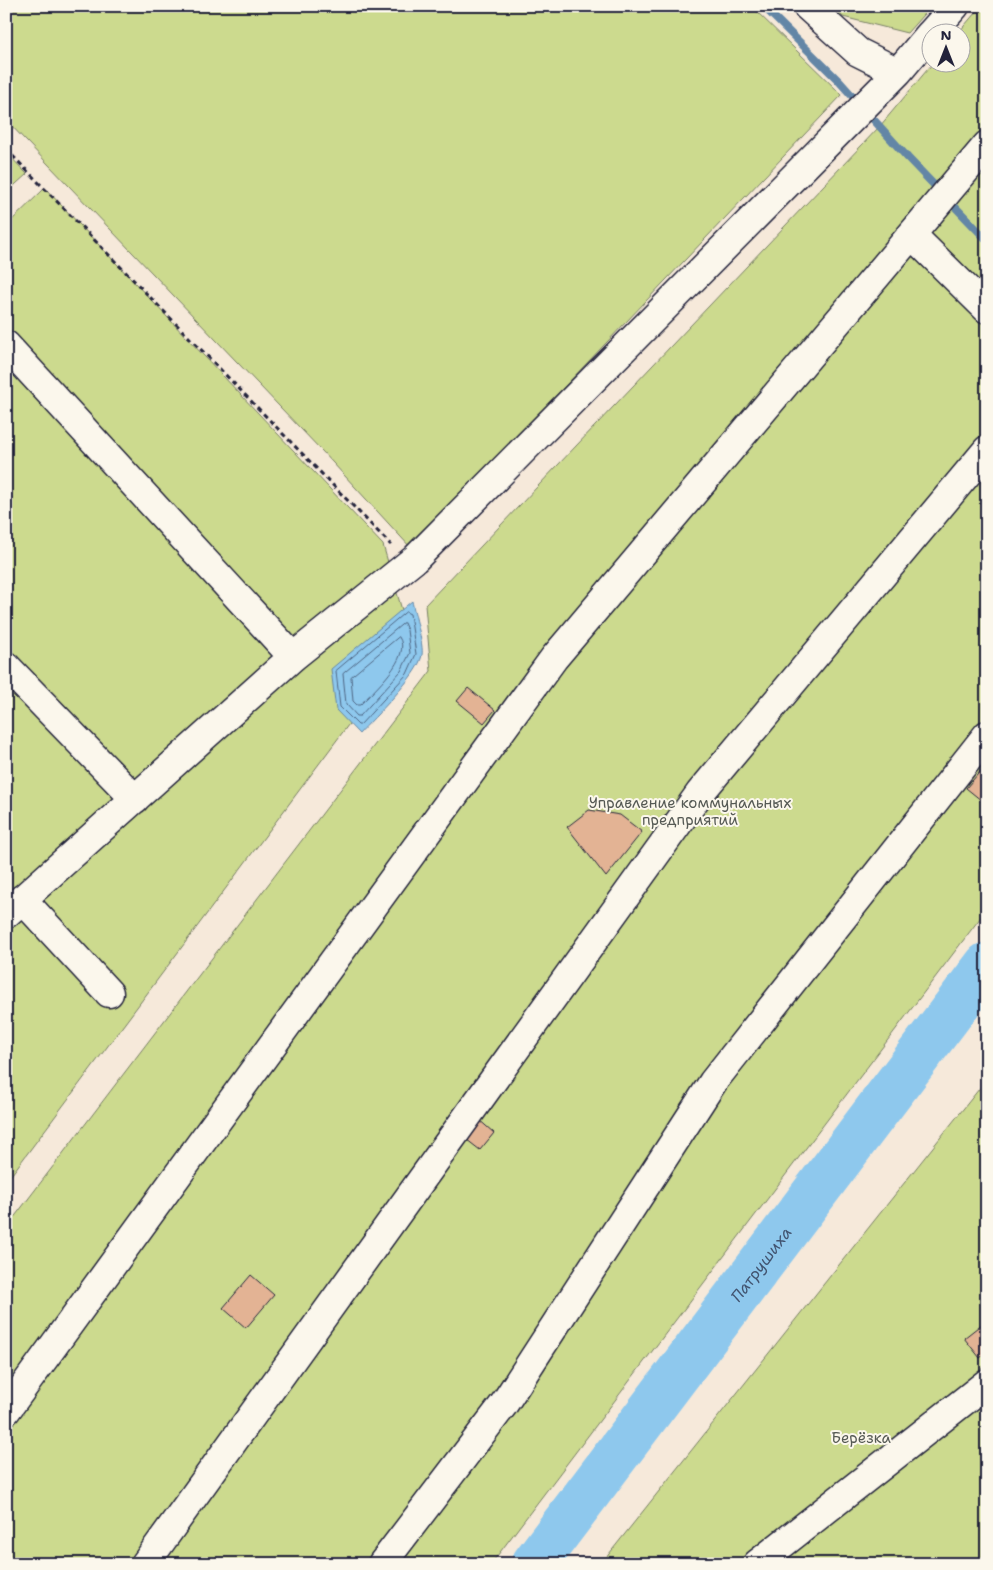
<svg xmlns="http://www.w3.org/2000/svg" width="993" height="1570" viewBox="0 0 993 1570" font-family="'Shantell Sans',sans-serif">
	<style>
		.green { fill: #ccda8e; stroke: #777e64 }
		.water { fill: #8ec8ed; stroke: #6386a6 }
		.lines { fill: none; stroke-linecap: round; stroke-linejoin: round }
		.shore { stroke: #4d6482; stroke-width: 1 }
		.stream { stroke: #6386a6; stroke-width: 8 }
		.river { stroke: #8ec8ed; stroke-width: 46 }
		.building { fill: #e3b394; stroke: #22223b }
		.minor-casing { stroke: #22223b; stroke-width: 31 }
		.path { stroke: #22223b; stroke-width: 3; stroke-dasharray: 5 4; stroke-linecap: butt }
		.minor { stroke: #fbf7ec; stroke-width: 28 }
		.labels { text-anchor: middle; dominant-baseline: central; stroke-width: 4; stroke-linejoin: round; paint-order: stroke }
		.park-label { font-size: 15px; fill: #555954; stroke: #fbf7ec }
		.water-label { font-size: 16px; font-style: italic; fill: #425470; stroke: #fbf7ec }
	</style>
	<rect width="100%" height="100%" fill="#f6e9da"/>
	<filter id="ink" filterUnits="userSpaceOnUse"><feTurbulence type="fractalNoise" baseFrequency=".02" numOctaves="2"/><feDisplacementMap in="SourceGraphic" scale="10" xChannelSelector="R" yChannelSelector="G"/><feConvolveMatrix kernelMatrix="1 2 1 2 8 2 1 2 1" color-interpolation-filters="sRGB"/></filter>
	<g filter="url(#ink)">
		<path class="green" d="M 6,6 L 751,6 L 842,95 L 411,548 L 322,451 L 6,120 Z
			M 831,6 L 931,6 L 907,33 L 843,17 Z
			M 981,6 L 987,6 L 987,909 L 491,1564 L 6,1564 L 6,1228 L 431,671 L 425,605 L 880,126 L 933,63 L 960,62 L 960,32 L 959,32 Z
			M 6,152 L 27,174 L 6,193 Z
			M 45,188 L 383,545 L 411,641 L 6,1182 L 6,226 Z
			M 987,1079 L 987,1564 L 601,1564 Z"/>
		<path class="water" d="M 412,601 C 414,612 424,645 422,655 C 418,676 374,717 359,734 L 336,710 L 331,669 Z"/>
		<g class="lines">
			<path class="shore" d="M 406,612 L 410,614 L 416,654 L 407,674 L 360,725 L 358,725 L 340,707 L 336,671 Z
				M 404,623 L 407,630 L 410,653 L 401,671 L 360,716 L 357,716 L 346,704 L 343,674 Z
				M 399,637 C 413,657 373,691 360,705 L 357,705 L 353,701 L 351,677 Z"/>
			<path class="stream" d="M 763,6 L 838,80 L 908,158 L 987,240"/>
			<path class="river" id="s1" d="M 534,1564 L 987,965"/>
		</g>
		<path class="building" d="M 468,688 L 495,710 L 484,723 L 457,701 Z
			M 984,767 L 987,769 L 987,805 L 966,788 Z
			M 589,810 L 620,815 L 642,832 L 606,877 L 567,827 Z
			M 477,1118 L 494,1133 L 480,1150 L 462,1136 Z
			M 251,1275 L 274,1295 L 246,1328 L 223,1308 Z
			M 987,1320 L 987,1352 L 980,1358 L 964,1338 Z"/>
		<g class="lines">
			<g class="minor-casing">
				<path id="minor" d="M 807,6 L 858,52 L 898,72 L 930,34
					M 932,32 L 955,6
					M 912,235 L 987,309
					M 6,345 L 293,657
					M 6,666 L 135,799
					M 22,899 L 109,993
					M 6,914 L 293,657 L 415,559 L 898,72
					M 6,1411 L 554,658 L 987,145
					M 145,1564 L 700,793 L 987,450
					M 382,1564 L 504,1404 L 713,1082 L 987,735
					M 757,1564 L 987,1383"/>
			</g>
			<path class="path" d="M 6,149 L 391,545"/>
			<use href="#minor" class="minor"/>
		</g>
	</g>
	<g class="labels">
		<g class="park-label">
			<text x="690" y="803">Управление коммунальных<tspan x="690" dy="17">предприятий</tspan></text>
			<text x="861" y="1438">Берёзка</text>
		</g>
		<g class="water-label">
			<text stroke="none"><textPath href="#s1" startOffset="376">Патрушиха</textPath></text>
		</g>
	</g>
	<rect width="993" height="1570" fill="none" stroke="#fbf7ec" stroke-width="25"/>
	<rect x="12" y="12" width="968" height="1545" fill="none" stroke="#22223b" stroke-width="2" filter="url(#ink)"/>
	<g transform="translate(946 48)"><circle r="24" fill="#fbf7ec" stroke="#a4a2a5"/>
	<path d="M0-4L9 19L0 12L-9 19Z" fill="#22223b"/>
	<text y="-8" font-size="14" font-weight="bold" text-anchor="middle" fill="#22223b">N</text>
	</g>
</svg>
